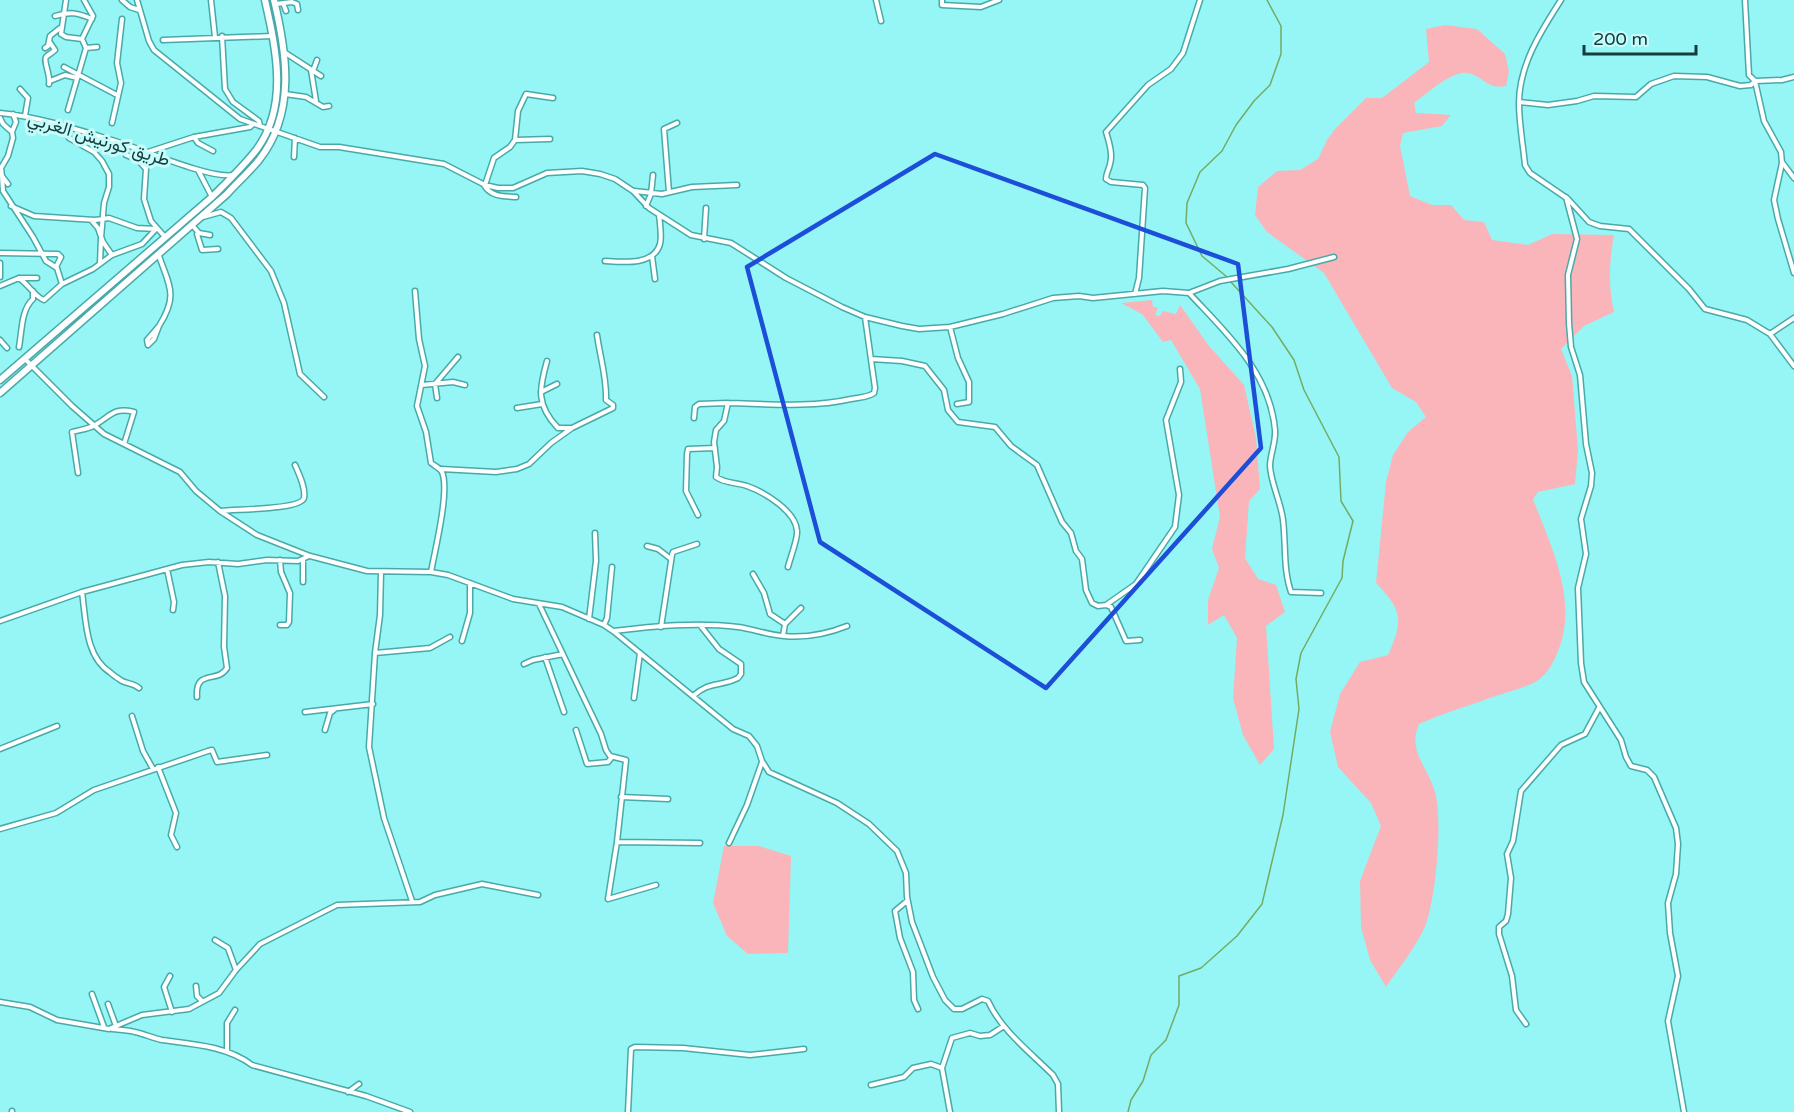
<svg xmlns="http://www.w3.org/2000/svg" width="1794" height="1112" viewBox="0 0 1794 1112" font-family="'Varela Round',Vazirmatn,sans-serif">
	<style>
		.green { fill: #f9b5ba }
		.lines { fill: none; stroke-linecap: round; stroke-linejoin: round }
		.stream { stroke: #73ab65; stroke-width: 1.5 }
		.minor-casing { stroke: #47aaa9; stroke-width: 7 }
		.primary-casing { stroke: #47aaa9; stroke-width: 9 }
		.minor { stroke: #fff; stroke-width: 4 }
		.primary { stroke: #fff; stroke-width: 6 }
		.marked { fill: none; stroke: #1d4ed8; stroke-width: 4.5; stroke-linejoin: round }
		.labels { text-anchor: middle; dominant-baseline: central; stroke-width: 6; stroke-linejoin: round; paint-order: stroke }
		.street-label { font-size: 18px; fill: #133d3d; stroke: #c6fcfb }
	</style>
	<rect width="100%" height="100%" fill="#96f6f5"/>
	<path class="green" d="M 1445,25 L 1477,29 L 1505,54 L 1509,71 L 1506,86 C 1486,90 1483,75 1467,73 C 1453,70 1425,95 1414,103 L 1416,113 L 1451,115 L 1442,126 L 1403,133 L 1400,146 L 1410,196 L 1432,205 L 1451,205 L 1464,220 L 1484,222 L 1492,240 L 1528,245 L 1552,234 L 1614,235 C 1609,262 1608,285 1614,312 L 1584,326 L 1561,349 L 1572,376 L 1578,450 L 1575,484 L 1538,492 L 1533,499 C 1552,549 1581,605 1555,658 C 1550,669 1543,679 1531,684 C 1520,689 1508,692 1496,696 C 1470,705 1444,713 1419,724 C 1407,751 1428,767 1435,792 C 1443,820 1436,902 1424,929 C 1414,949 1399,968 1386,987 L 1370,960 L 1361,927 L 1360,881 L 1381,826 L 1371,803 L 1338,767 L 1330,732 L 1340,694 L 1360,662 L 1388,655 C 1404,620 1402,610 1376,583 L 1386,482 L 1393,455 L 1408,432 L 1426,417 L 1416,402 L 1392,388 L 1324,273 L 1267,232 L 1255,215 L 1258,187 L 1277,171 L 1300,170 L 1318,159 L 1327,140 L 1334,130 L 1366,98 L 1382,98 L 1429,62 L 1426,29 Z
		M 1152,300 L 1153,307 L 1158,308 L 1155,315 L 1160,316 L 1163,311 L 1176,314 L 1180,305 L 1209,346 L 1244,385 L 1256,438 L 1260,489 L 1249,501 L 1245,558 L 1258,579 L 1276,585 L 1285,612 L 1266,626 L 1274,749 L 1260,765 L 1243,735 L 1233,698 L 1237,638 L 1224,615 L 1208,625 L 1208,600 L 1219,568 L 1212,549 L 1220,517 L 1200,389 L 1171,340 L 1163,342 L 1142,314 L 1121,303 Z
		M 724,846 L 759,846 L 791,856 L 788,953 L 748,954 L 727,936 L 713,903 Z"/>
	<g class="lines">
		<path class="stream" d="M 1227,277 L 1202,256 L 1186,223 L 1187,203 L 1200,172 L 1222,151 L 1236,125 L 1254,101 L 1270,85 L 1281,54 L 1281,26 L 1267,0
			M 1128,1112 L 1131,1100 L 1143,1081 L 1151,1055 L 1166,1040 L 1179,1005 L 1179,976 L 1201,968 L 1237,936 L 1262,904 L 1283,815 L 1299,709 L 1296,679 L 1301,653 L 1342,578 L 1343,561 L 1353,521 L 1341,501 L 1339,457 L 1304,390 L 1294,360 L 1272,327 L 1230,281"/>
		<g class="minor-casing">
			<path id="minor" d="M 66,0 L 61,34 L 66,37 L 82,39 L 86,48 L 68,110
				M 122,0 L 130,7 L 139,10
				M 137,0 L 149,41 L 154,50 L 240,119 L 320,147 L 339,147 L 444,164 L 485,185 L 498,188 L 513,188 L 547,173 L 582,171 L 600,174 L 615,179 L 633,191 L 649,208 L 691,235 L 731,243 L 786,278 L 842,307 L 865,317 L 902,326 L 919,329 L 950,327 L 1003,314 L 1053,298 L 1079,296 L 1093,298 L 1163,291 L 1189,293 C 1226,333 1270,372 1275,430 C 1276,443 1270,454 1270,466 C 1271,484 1281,502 1283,520 C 1286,544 1283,569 1291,592 L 1321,593
				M 211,0 L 215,37
				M 876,0 L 881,21
				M 942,0 L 942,5 L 981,7 L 999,0
				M 1561,0 C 1541,31 1519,65 1519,103 C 1519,124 1523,144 1525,165 L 1530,173 L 1568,199 L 1589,222 L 1600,226 L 1629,229 L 1689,289 L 1705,309 L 1747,320 L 1770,334 L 1794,366
				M 1745,0 L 1749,75 L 1755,81 L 1764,121 L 1781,152 L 1782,163 L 1774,200 L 1778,219 L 1794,273
				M 283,3 L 286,11
				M 276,4 L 292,2 L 297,4 L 298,10
				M 55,16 C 70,11 78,13 92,19
				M 222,36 L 225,89 L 233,102 L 259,121 L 260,126
				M 82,39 L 93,16 L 84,0
				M 163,40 L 272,36
				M 45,48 L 48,46 L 50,36 L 60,28
				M 86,48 L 97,47
				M 284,52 L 321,76
				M 64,67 L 117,95
				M 311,70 L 316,101
				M 313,71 L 317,60
				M 50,81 L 65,75 L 77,78
				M 49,84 C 51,76 43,61 46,57 C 49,54 52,53 55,50 L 49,41
				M 20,89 L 28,98 L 25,116
				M 285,94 L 306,97 L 323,107 L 329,106
				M 1519,102 L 1548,105 L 1577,101 L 1594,96 L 1636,97 L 1651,84 L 1674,76 L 1707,77 L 1740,86 L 1751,85 L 1755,81 L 1782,80 L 1794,77
				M 0,113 C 40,117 79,130 118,142 C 144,150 210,179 233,175
				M 0,118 L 3,124 L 12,132
				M 112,123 L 121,83 L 117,63 L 122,19
				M 66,127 L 69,138 L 94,152 L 102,161 L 109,174 L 109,187 L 104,203 L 101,238 L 100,263
				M 194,137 L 198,143 L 213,151
				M 515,140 L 550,139
				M 148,152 L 194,137 L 250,127 L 253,124
				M 126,155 L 138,160 L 146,169 L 144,199 L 151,221 L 165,237
				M 294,157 L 295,138
				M 1782,162 L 1794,178
				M 198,170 L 212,197
				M 2,176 L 3,191 L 33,237 L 46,261 L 57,268 L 62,284
				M 8,184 L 2,176 L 1,168 L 8,156 L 13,138 L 12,132 L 16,122 L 13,114
				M 484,185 C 491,197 503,196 516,197
				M 485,185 L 494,158 L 510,147 L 515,140 L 518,111 L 526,94 L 553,98
				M 634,191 L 662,194 L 692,187 L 737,185
				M 669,192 L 664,129 L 677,123
				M 1566,197 L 1577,239 L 1568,275 L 1569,323 L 1571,347 L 1580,375 L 1586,444 L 1592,473 L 1591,486 L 1581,519 L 1586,554 L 1578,588 L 1581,663 L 1584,682 L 1621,740 L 1626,757 L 1631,766 L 1647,770 L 1654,777 L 1676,828 L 1678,844 L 1676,874 L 1668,903 L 1670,933 L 1678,976 L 1668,1021 L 1684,1112
				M 11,206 L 34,216 L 95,220 L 109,218 L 137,228 L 156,229
				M 646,206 L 651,194 L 653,175
				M 203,217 L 221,212 L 231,218 L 271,271 L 284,303 L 300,374 L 324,397
				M 91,220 L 98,228 L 103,242 L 112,255
				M 192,225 L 199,233 L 210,235
				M 199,233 L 197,234 L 202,250 L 218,249
				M 704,239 L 706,208
				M 0,253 L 58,254 L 61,257 L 56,267
				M 652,256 L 655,279
				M 605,261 C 622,262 654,266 660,244 C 662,236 660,224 659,215
				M 0,263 L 0,277
				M 19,278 C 28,284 35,297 44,300 L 62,284 L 93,269 L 112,255 L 142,244 L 156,229
				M 0,286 L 19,278 L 37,278
				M 415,291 L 419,339 L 425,366 L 417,406 L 426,432 L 431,463 C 435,466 440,468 442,472 C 450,490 435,550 431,572
				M 1189,293 L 1220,281 L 1288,269 L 1334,257
				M 1135,294 L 1139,278 L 1145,188 L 1143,185 L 1111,182 L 1106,179 C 1106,173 1109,170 1110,164 C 1113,154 1109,142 1106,132 L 1148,85 L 1171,69 L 1183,53 L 1200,0
				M 159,326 C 178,296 170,287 159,256
				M 159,326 L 154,339 L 148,345 L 147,340 Z
				M 950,327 L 958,358 L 969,382 L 969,402 L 957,404
				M 1770,334 L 1794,318
				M 0,340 L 7,348
				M 19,347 C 22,331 21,310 33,299 L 33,291
				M 25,359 L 72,406 L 104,434 L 180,472 L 196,491 L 220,511 L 257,535 L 310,556 L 367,571 L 431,572 L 448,575 L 513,599 L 562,607 L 604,625 L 613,631 L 733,729 L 749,736 L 757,746 L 762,761 L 769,772 L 837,803 L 869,824 L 897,851 L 906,873 L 907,897 L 912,922 L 933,977 L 945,1000 L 954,1009 L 962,1009 L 982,999 L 988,1001 C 1001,1030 1030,1052 1053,1075 L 1058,1084 L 1059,1112
				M 871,359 L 902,361 L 925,366 L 944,390 L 948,410 L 958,422 L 995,427 L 1011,446 L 1037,465 L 1062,522 L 1071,533 L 1076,551 L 1082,559 L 1086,590 L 1092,603 L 1098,606 L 1106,605 L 1111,607 L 1126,641 L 1140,640
				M 547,361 C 539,389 536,405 558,428 L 572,428
				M 422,385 L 453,382 L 465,385
				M 541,392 L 557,384
				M 437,398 L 435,384 L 458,357
				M 517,408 L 542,404
				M 694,418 L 695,407 L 699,404 L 728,403
				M 441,469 L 496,472 L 517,469 L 529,464 L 551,443 L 572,428 L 613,408 L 613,405 L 606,400 C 607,378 600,357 597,335
				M 78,473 L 72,432 C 79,430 89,429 95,425 C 111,416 113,407 134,412 L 124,444
				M 221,511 C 234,509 301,510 304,498 C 306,488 299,474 295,465
				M 698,515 L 686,491 L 687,454 L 688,449 L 715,448
				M 647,546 L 658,549 L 671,559
				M 303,559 L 303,582
				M 280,560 L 281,572 L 290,593 L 289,622 L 287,625 L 280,625
				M 788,567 C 790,558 798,539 797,531 C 796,511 764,492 747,486 C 736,482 726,484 716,477 L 717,467 L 714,442 L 716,430 L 724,421 L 728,403 C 769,404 811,408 851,399 C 859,397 867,398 874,393 L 875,388 L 865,317
				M 167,569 L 174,602 L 173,610
				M 381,572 L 380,615 L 375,653 L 369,747 L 384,818 L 412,901
				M 753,574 L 764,593 L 770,614 L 785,624 L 783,636
				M 82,592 C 86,620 85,657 111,673 C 114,676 119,679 122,681 C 128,684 133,683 139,688
				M 539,604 L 601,734 L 606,750 L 610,756 L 626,760 L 617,842 L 608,899 L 656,885
				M 1106,605 L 1136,584 L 1175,527 L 1179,495 L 1166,420 L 1181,382 L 1180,369
				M 589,619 L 596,561 L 595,533
				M 0,621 L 82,592 L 182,565 L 209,562 L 238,564 L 267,560 L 298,561 L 309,556
				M 785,624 L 801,608
				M 604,625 L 607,618 L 612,567
				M 661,627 L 672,555 L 673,552 L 697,544
				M 614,631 C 654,626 697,622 738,627 C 753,629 768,635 784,636 C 805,638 827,634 847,626
				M 462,641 L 470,613 L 470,583
				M 375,653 L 430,648 L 450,637
				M 545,657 L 564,712
				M 524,664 L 533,660 L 563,654
				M 693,696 C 709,681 720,687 738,678 L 741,674 L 741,664 L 719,649 L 700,625
				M 197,697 C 195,668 218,684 227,668 L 224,647 L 225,596 L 218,562
				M 634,698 L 640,653
				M 305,712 L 373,704
				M 132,716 L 143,751 L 153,769
				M 325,730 L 330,713 L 334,710
				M 576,730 L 587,764 L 608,762 L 612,757
				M 0,749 L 57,726
				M 158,767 L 176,813 L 171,835 L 177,847
				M 621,797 L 668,799
				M 0,829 L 56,813 L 94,790 L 208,751 L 212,750 L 217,762 L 267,755
				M 617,842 L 700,843
				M 729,843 L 747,805 L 762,762
				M 907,901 L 895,911 L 900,938 L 913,972 L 914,1000 L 918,1009
				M 215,940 L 228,948 L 236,970
				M 170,976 L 164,987 L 172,1012
				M 196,986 L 197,996 L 202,1001
				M 92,994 L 104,1027
				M 0,1002 L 30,1007 L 57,1020 L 109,1029 L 142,1015 L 189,1009 L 219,993 L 236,970 L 260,944 L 337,905 L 420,902 L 435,895 L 482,884 L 538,895
				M 108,1004 L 116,1026
				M 1526,1024 L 1516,1010 L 1512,976 L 1499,934 L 1499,927 L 1506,921 L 1508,914 L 1511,878 L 1507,854 L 1513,841 L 1521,791 L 1561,745 L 1585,734 L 1599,708
				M 112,1029 C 120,1030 128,1030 135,1032 C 144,1034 153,1038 162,1040 C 192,1044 227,1046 252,1065 L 366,1096 L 410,1112
				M 227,1051 L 227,1023 L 235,1010
				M 871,1085 L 904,1077 L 913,1068 L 931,1064 L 942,1068
				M 348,1092 L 359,1084
				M 12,1112 L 12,1111
				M 628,1112 L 631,1049 L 635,1047 L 683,1048 L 750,1055 L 804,1049
				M 950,1112 L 942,1068 L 952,1038 L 970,1033 L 980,1036 L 990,1035 L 1004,1026"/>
		</g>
		<g class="primary-casing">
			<path id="primary" d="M 0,380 L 212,197 C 227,182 243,167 257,149 C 289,105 276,49 265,0
				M 0,393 L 227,194 C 237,183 249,172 259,160 C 296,113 287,54 274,0"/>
		</g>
		<use href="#minor" class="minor"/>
		<use href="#primary" class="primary"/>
	</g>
	<path class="marked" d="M 935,154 L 1238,264 L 1261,448 L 1046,688 L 820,542 L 747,267 Z"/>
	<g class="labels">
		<g class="street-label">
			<text transform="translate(99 139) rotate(17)">طريق كورنيش الغربي</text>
		</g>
	</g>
	<path d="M1584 45v9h112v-9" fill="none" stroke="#133d3d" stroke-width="3"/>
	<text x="1593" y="45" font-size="18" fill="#133d3d" stroke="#c6fcfb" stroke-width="4.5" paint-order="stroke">200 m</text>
</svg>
